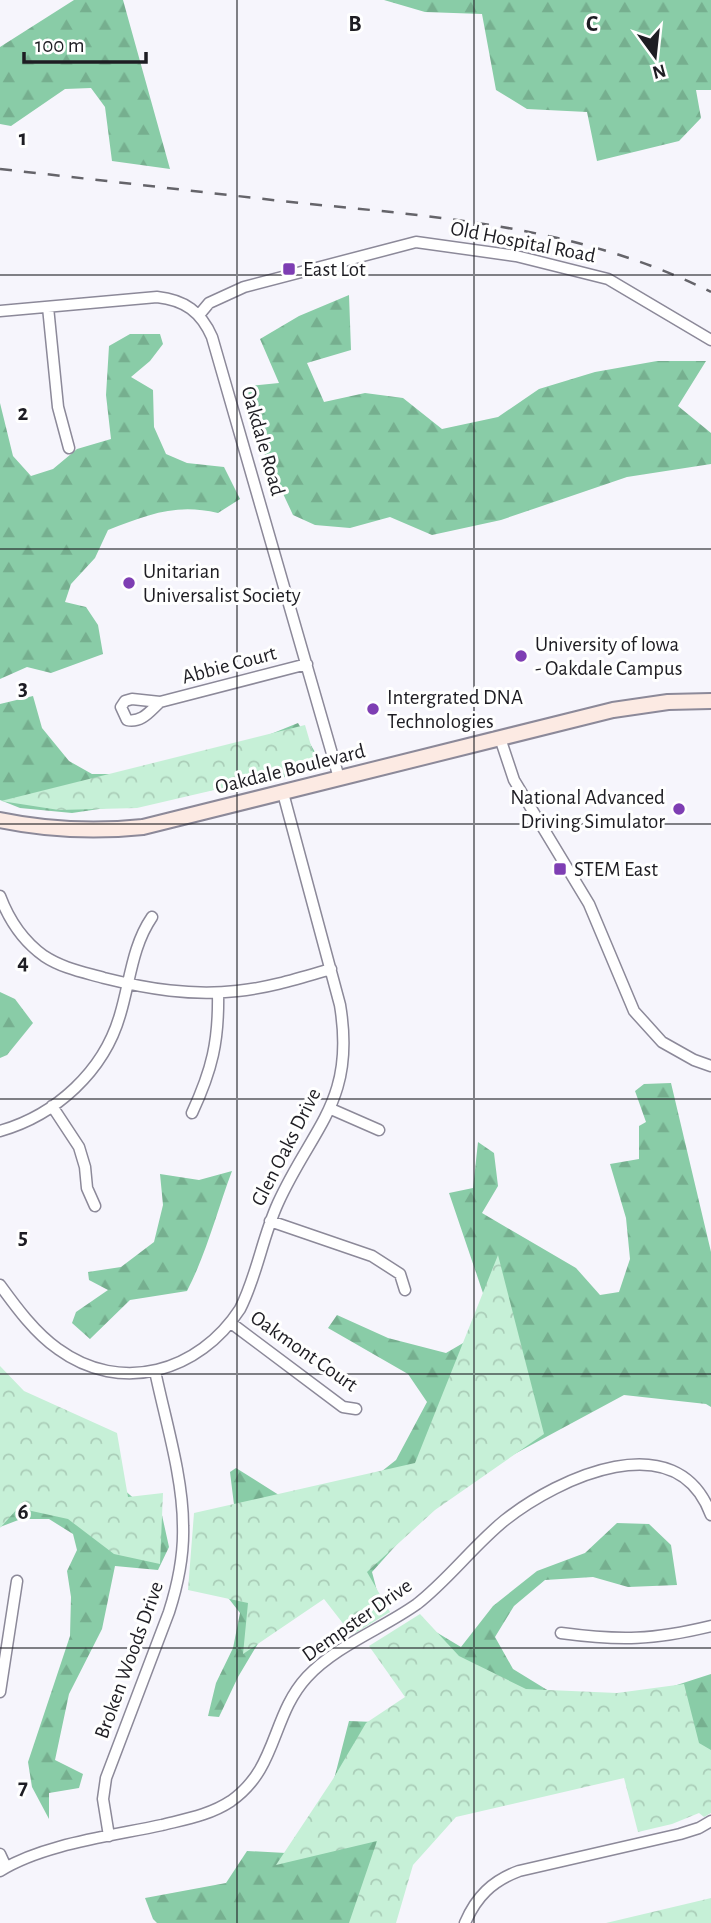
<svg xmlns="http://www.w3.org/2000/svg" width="711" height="1923" viewBox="0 0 711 1923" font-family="'Alegreya Sans',sans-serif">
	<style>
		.forest { fill: url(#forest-firs) }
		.park { fill: url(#park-crowns) }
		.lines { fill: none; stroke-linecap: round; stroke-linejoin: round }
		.minor-casing { stroke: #8c8999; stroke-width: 13 }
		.secondary-casing { stroke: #8c8999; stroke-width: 18 }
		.minor { stroke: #fff; stroke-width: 10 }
		.secondary { stroke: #fceae3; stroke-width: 14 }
		.rail { stroke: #65646a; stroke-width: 2.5; stroke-dasharray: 12 12; stroke-linecap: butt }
		.grid { fill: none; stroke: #1e1d23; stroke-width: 2; stroke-opacity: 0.55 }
		.poi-dot { fill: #7e3eb3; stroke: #fff; stroke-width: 2.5 }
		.labels { text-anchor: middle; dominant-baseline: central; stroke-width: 6; stroke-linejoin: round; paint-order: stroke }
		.street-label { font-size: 21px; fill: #1e1d23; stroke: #fff }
		.poi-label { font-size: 21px; fill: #1e1d23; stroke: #fff; text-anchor: start }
		.grid-label { font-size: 23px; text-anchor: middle; font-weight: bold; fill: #1e1d23; stroke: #fff; stroke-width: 6; stroke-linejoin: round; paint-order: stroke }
	</style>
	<defs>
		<pattern id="forest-firs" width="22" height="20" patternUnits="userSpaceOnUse" patternTransform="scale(1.75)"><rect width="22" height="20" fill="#89cca7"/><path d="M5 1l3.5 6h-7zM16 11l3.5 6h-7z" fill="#76af8f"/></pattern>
		<pattern id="park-crowns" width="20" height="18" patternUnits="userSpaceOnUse" patternTransform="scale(1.75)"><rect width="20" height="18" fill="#c6f0d7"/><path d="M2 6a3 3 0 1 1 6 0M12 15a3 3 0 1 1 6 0" fill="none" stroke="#aacdb8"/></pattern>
	</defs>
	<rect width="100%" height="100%" fill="#f6f5fc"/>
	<path class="forest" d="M 74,0 L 123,0 L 170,169 L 112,161 L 105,107 L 91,88 L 65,89 L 11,126 L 0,124 L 0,47 Z
		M 384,0 L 711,0 L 711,90 L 696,90 L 701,118 L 679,141 L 597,161 L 587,112 L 527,109 L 496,90 L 482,14 L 425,12 Z
		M 349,295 L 351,350 L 307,363 L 324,402 L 365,393 L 403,398 L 442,429 L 498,417 L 539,389 L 595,372 L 657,361 L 706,361 L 678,406 L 711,433 L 711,464 L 627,477 L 501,520 L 432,535 L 390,517 L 350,528 L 315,525 L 293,515 L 250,423 L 248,386 L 279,383 L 260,339 L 299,316 Z
		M 130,334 L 160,334 L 163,344 L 150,361 L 131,377 L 153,390 L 154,427 L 166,454 L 187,463 L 224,467 L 240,499 L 218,513 C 175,503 148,515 108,530 L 95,558 L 71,584 L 65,602 L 86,607 L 98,625 L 103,654 L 51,673 L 27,667 L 0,679 L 0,403 L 13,456 L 31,476 L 53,469 L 77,449 L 111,439 L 106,395 L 109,346 Z
		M 33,696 L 42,728 L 69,761 L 92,774 L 142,774 L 224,753 L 298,723 L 319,759 L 291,776 L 140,803 L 72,813 L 20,808 L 0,800 L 0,704 Z
		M 0,992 L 15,999 L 33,1023 L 7,1055 L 0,1058 Z
		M 671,1083 L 711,1252 L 711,1407 L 706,1404 L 624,1395 L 492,1466 L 416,1523 L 372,1572 L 381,1606 L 317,1589 L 266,1630 L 238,1677 L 219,1717 L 208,1716 L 216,1683 L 233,1648 L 240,1613 L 222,1590 L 236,1521 L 230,1472 L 236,1468 L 282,1497 L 372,1479 L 396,1460 L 427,1402 L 408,1374 L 328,1328 L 337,1315 L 388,1338 L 446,1353 L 470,1339 L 485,1299 L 449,1193 L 473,1188 L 478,1142 L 494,1153 L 498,1186 L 482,1213 L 576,1268 L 600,1295 L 619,1292 L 630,1259 L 626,1218 L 610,1164 L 639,1159 L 639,1126 L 646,1122 L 635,1091 L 644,1084 Z
		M 232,1171 C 217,1211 207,1252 187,1291 L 130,1300 L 90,1339 L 72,1323 L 76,1312 L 108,1290 L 89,1280 L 88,1272 L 121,1267 L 154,1242 L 163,1205 L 160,1174 L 199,1180 Z
		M 0,1415 L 116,1483 L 137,1501 L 158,1497 L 169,1547 L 158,1570 L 115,1566 L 102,1629 L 69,1694 L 55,1760 L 83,1774 L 79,1788 L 49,1793 L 49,1819 L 32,1787 L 28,1762 L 70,1636 L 71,1597 L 67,1571 L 77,1550 L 73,1534 L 49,1519 L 21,1519 L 0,1527 Z
		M 617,1523 L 649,1524 L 671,1545 L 677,1585 L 628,1587 L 593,1577 L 545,1580 L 514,1606 L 495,1637 L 513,1669 L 557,1696 L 652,1693 L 711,1674 L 711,1792 L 616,1759 L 553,1793 L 421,1623 L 461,1647 L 493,1606 L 537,1571 L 585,1553 Z
		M 403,1707 L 370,1923 L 157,1923 L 153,1919 L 145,1898 L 226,1883 L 247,1851 L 286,1853 L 331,1791 L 349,1721 L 374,1722 Z"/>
	<path class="park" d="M 305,725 L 317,766 L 137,808 L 59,810 L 1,801 Z
		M 498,1255 L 544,1434 L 435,1510 L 367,1572 L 390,1612 L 352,1635 L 324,1599 L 243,1654 L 248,1603 L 188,1590 L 194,1513 L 415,1463 Z
		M 0,1366 L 24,1391 L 117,1433 L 128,1497 L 163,1493 L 160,1564 L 114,1554 L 68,1519 L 18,1508 L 0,1528 Z
		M 420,1614 L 459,1656 L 526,1689 L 617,1693 L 684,1684 L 699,1743 L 711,1750 L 711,1813 L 704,1817 L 699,1813 L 672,1824 L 638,1832 L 624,1778 L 456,1817 L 413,1865 L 396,1923 L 349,1923 L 377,1841 L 276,1865 L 333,1779 L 366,1723 L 405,1697 L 369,1646 Z
		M 711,1898 L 711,1923 L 606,1923 L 707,1899 Z"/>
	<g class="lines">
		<g class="minor-casing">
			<path id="minor" d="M 48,307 L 58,407 L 69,448
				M 0,311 L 157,297 C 185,300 201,312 212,337 L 339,778
				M 199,315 L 209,303 L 244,287 L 416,242 L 516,256 L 608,279 L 711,340
				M 160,702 C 150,711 142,723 127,720 L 121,707 L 125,701 L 132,699 L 160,702 L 307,664
				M 500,738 L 514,780 L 589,904 L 634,1011 L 662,1042 L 694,1060 L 711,1066
				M 0,896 C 9,920 23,941 44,956 C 62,968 83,972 104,978 C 148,989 191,996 237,991 C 269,988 300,978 331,969
				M 52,1106 L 79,1147 L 85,1167 L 87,1188 L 95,1206
				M 331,1109 L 379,1130
				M 192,1113 C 212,1070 219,1041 218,993
				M 0,1131 C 56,1115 104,1071 120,1015 C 130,982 132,946 152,917
				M 270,1221 L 372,1256 L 400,1274 L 405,1290
				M 0,1285 C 16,1307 35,1333 58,1349 C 121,1395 199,1372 240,1309 C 257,1276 262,1238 278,1203 C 313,1126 356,1101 340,1005 L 283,793
				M 231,1323 L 343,1407 L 356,1409
				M 561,1633 C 621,1641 653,1640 711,1626
				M 0,1692 L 17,1581
				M 109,1836 L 103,1799 L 106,1778 L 169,1612 C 178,1584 184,1556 183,1526 C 183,1477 165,1419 155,1371
				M 0,1854 L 6,1867
				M 0,1871 C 43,1844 112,1836 162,1825 C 186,1819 210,1815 231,1801 C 278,1768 271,1716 307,1677 C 337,1645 382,1629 417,1604 C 449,1579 473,1546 505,1520 C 558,1478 677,1422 711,1515
				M 465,1923 C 476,1897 492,1881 519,1871 L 680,1834 L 699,1828 L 711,1821"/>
		</g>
		<g class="secondary-casing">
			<path id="secondary" d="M 0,820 C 48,830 94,832 143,827 L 613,710 L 668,702 L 711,701"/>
		</g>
		<use href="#minor" class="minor"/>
		<use href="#secondary" class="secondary"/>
		<path class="rail" d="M 0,169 C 100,180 200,192 300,203 C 441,217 582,227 711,292"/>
	</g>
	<path class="grid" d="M 237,0 L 237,1923M 474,0 L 474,1923M 0,275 L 711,275M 0,549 L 711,549M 0,824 L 711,824M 0,1099 L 711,1099M 0,1374 L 711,1374M 0,1648 L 711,1648"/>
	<g class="poi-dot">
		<rect x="282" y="262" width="14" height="14" rx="3.5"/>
		<circle cx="129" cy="583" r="7"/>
		<circle cx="521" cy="656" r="7"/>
		<circle cx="373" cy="709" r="7"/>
		<circle cx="679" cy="809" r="7"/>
		<rect x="553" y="862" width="14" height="14" rx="3.5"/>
	</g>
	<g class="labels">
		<g class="street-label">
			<text transform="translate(523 242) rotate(11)">Old Hospital Road</text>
			<text transform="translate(263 441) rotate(74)">Oakdale Road</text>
			<text transform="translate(229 665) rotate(-15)">Abbie Court</text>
			<text transform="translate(290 769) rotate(-14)">Oakdale Boulevard</text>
			<text transform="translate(286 1147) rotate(-63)">Glen Oaks Drive</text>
			<text transform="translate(304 1351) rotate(35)">Oakmont Court</text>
			<text transform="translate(357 1620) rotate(-35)">Dempster Drive</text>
			<text transform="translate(129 1660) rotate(-70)">Broken Woods Drive</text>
		</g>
		<g class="poi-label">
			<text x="303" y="269">East Lot</text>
			<text x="143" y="571">Unitarian<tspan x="143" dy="24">Universalist Society</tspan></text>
			<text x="535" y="644">University of Iowa<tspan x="535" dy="24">- Oakdale Campus</tspan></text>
			<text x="387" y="697">Intergrated DNA<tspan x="387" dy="24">Technologies</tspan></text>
			<text x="665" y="797" text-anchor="end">National Advanced<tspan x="665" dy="24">Driving Simulator</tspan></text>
			<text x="574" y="869">STEM East</text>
		</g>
	</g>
	<g class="grid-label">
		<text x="355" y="31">B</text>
		<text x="592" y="31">C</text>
		<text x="23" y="145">1</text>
		<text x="23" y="420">2</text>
		<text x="23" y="695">3</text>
		<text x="23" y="969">4</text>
		<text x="23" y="1244">5</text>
		<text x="23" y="1519">6</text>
		<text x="23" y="1794">7</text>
	</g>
	<g transform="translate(655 56) rotate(165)" stroke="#ffffff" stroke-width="5" paint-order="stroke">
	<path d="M0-5L12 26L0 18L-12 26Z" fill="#1e1d23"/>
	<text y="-10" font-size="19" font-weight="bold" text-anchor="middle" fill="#1e1d23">N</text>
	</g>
	<path d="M24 52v10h122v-10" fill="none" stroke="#1e1d23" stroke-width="3.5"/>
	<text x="35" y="52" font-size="21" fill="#1e1d23" stroke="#ffffff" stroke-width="5" paint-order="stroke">100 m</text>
</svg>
